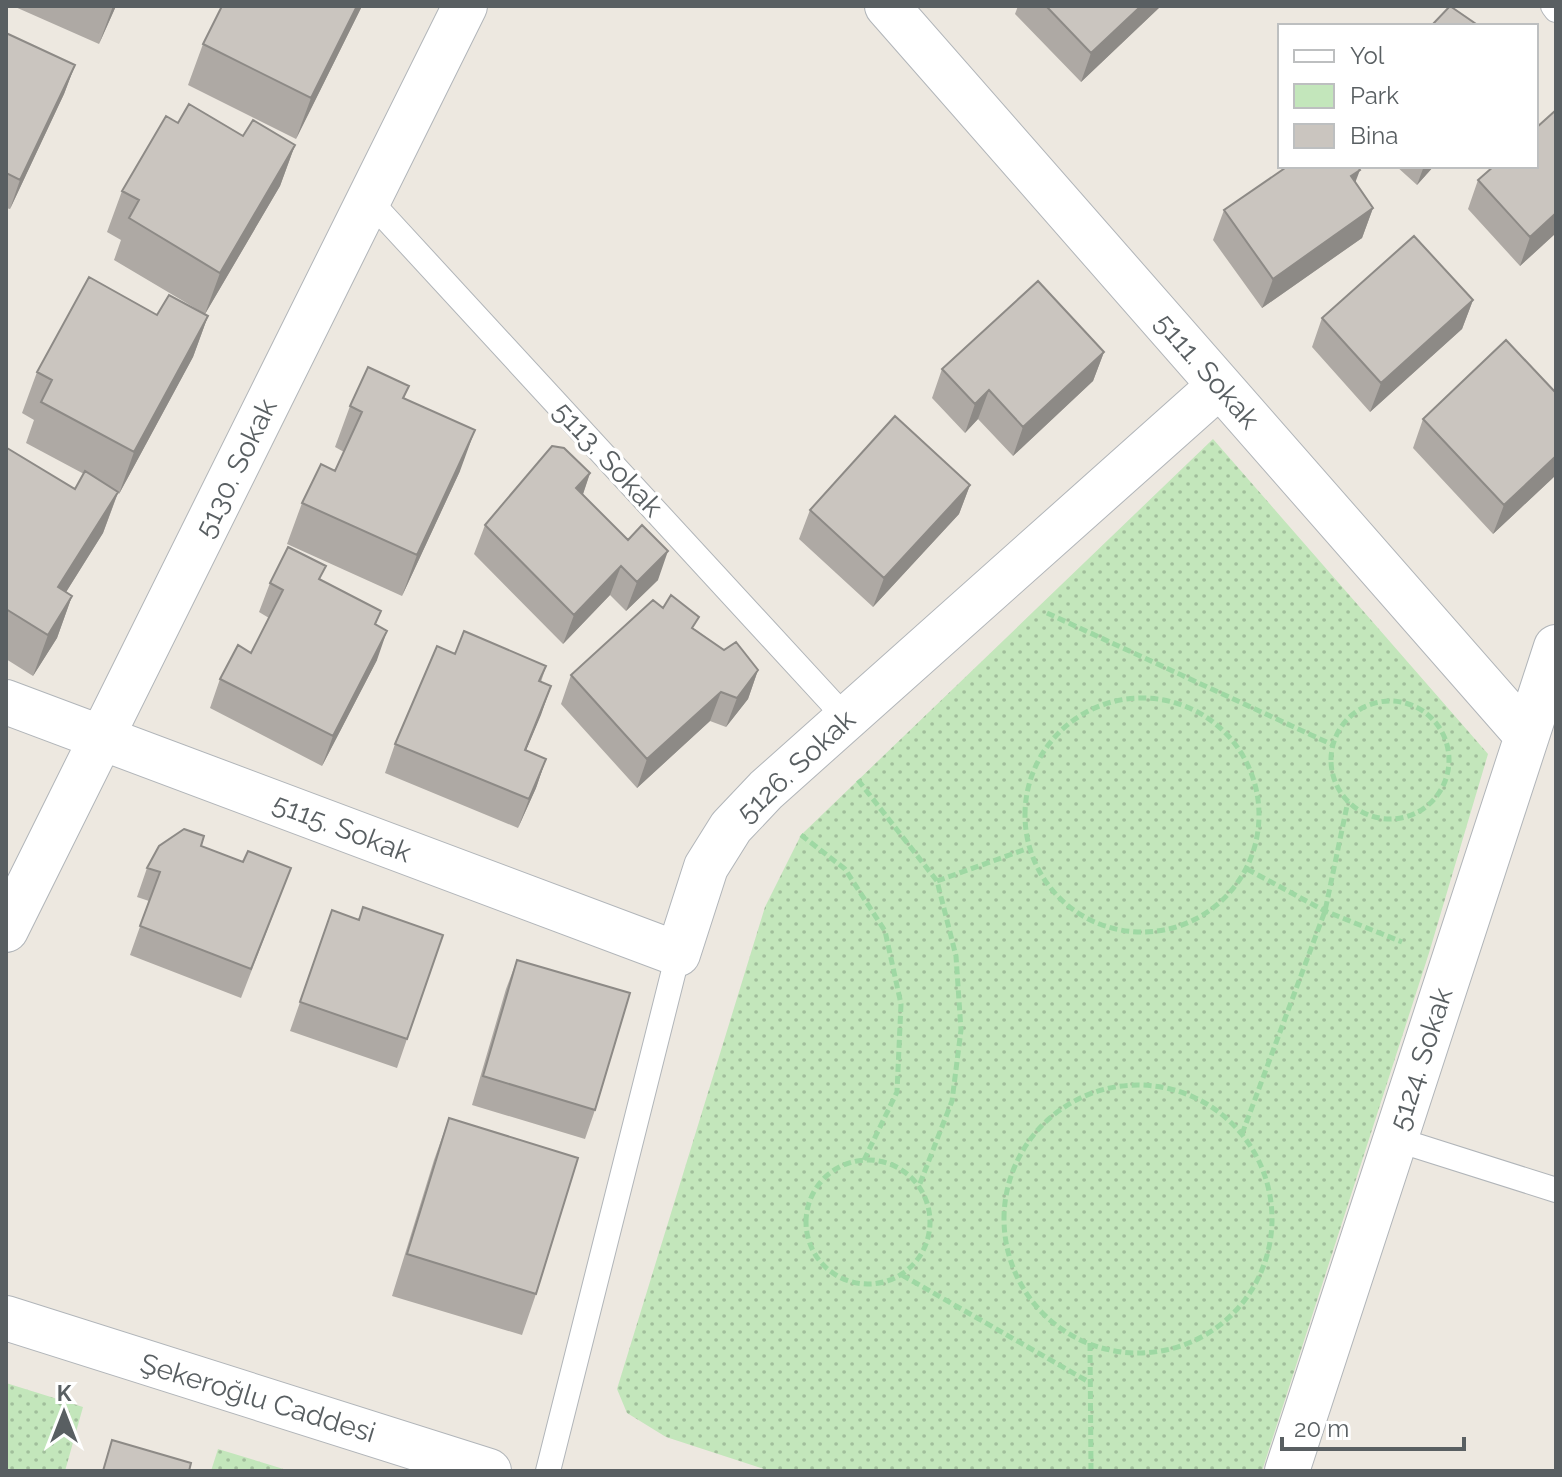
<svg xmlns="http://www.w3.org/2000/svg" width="1562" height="1477" viewBox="0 0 1562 1477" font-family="Raleway,sans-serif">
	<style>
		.green { fill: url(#green-dots) }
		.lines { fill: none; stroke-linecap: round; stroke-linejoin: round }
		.lane-casing { stroke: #b1b5b9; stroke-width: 26 }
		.street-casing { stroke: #b1b5b9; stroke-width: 46 }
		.path { stroke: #9ed8a3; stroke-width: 5; stroke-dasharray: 8 4; stroke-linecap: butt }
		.lane { stroke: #fff; stroke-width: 24 }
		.street { stroke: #fff; stroke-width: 44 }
		.wall { fill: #aea9a4 }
		.shaded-wall { fill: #8d8a86 }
		.building { fill: #cac5bf; stroke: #8d8a86; stroke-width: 2 }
		.labels { text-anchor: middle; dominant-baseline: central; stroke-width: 7; stroke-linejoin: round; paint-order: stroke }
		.street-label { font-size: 28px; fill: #595f62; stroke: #fff }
	</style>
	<defs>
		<pattern id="green-dots" width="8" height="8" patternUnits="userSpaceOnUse" patternTransform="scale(2)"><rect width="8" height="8" fill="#c3e6bb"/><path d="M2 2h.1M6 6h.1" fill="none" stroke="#a1be9b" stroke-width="1.8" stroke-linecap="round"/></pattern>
	</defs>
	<rect width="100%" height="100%" fill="#ede8e0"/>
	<path class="green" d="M 1213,439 L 1488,754 L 1429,953 L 1262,1471 L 770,1471 L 666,1437 L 627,1413 L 617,1389 L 765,907 L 801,835 Z
		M 6,1383 L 83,1407 L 65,1471 L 6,1471 Z
		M 218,1449 L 290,1471 L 211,1471 Z"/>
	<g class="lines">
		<g class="lane-casing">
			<path id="lane" d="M 1553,6 L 1556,10
				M 369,200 L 846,718
				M 1395,1139 L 1556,1190
				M 548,1471 L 678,954"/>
		</g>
		<g class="street-casing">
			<path id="street" d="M 887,6 L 1527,736
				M 6,702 L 678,954 L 706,867 L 731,827 L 766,790 L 1219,386
				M 6,930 L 465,6
				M 6,1318 L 489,1471
				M 1287,1471 L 1556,647"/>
		</g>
		<path class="path" d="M 1047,613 L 1333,745
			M1025 815a117 117 0 1 1 234 0a117 117 0 1 1-234 0Z
			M1331 760a59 59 0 1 1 118 0a59 59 0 1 1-118 0Z
			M 858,780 L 937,881 L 956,956 L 961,1030 L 952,1101 L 919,1186
			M 801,835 L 845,869 L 885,931 L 901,1004 L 897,1092 L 864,1160
			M 1247,869 L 1325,911 L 1402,942
			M 937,881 L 1029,848
			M1004 1219a134 134 0 1 1 268 0a134 134 0 1 1-268 0Z
			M 1242,1134 L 1325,911 L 1348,801
			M806 1222a62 62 0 1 1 124 0a62 62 0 1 1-124 0Z
			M 902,1275 L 1089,1382
			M 1090,1343 L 1091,1471"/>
		<use href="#lane" class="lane"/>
		<use href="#street" class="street"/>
	</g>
	<path class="wall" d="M 13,6 L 116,6 L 99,44 Z
		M 222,6 L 362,6 L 296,139 L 188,85 L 203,44 Z
		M 1018,6 L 1161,6 L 1081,82 L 1015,14 Z
		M 6,33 L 75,65 L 64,94 L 10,209 L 6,208 Z
		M 178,123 L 295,145 L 280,186 L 205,314 L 114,260 L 121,240 L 107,232 L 122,191 Z
		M 1396,166 L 1434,166 L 1417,185 Z
		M 1478,180 L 1556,233 L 1520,266 L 1468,209 Z
		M 1355,183 L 1373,208 L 1362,238 L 1262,308 L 1213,240 L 1224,210 Z
		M 1473,300 L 1462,329 L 1370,412 L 1312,347 L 1322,318 Z
		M 157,315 L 208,316 L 193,357 L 119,494 L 118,493 L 103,533 L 66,592 L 72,596 L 57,638 L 33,676 L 6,659 L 6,450 L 75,489 L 84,474 L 26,443 L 34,420 L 22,413 L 37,372 Z
		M 1104,352 L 1093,381 L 1013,456 L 978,419 L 965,433 L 932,398 L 942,369 Z
		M 409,386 L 404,398 L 460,471 L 402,596 L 287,544 L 302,503 L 335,471 L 344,452 L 335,447 L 350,406 Z
		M 1556,393 L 1556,475 L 1493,534 L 1413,448 L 1423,419 Z
		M 590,473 L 583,494 L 658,580 L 626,611 L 610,595 L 563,644 L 474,554 L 485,525 Z
		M 970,485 L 959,514 L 873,607 L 799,539 L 810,510 Z
		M 321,580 L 381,611 L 376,624 L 377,660 L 322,766 L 210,708 L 220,679 L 251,653 L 269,618 L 259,612 L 270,583 Z
		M 695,629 L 724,650 L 758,670 L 748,699 L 726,727 L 710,721 L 637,788 L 561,704 L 571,675 Z
		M 455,654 L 546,666 L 541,682 L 551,686 L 526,750 L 546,759 L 536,788 L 518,828 L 385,773 L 395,744 Z
		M 201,846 L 280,897 L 241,998 L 130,955 L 149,901 L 137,897 L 147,868 Z
		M 363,907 L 407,1039 L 397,1068 L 290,1031 L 332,910 L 359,920 Z
		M 517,960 L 595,1110 L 585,1139 L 472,1105 L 506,989 Z
		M 449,1118 L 536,1294 L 522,1335 L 392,1296 L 434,1160 Z"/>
	<path class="shaded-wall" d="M 113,6 L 116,6 L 99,44 Z
		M 357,6 L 362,6 L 296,139 L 311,98 Z
		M 1141,6 L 1161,6 L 1081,82 L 1091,53 Z
		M 75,65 L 64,94 L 10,209 L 20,180 Z
		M 295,145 L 280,186 L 205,314 L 220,273 Z
		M 1424,166 L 1434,166 L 1417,185 Z
		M 1360,170 L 1349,199 L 1351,176 Z
		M 1373,208 L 1362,238 L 1262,308 L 1273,279 Z
		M 1556,213 L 1556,233 L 1520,266 L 1530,237 Z
		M 1473,300 L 1462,329 L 1370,412 L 1381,383 Z
		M 208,316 L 193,357 L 119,494 L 134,452 Z
		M 1104,352 L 1093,381 L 1013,456 L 1023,427 Z
		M 989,390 L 978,419 L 965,433 L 975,404 Z
		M 475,430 L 460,471 L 402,596 L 417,555 Z
		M 1556,456 L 1556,475 L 1493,534 L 1504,505 Z
		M 590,473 L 580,503 L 576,488 Z
		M 970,485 L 959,514 L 873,607 L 884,578 Z
		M 118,492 L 103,533 L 43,629 L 58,587 Z
		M 668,551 L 658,580 L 626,611 L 637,582 Z
		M 621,566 L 610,595 L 563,644 L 574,615 Z
		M 72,596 L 57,638 L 33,676 L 48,635 Z
		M 387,631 L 377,660 L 322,766 L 333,736 Z
		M 758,670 L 748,699 L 726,727 L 737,698 Z
		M 551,686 L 541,715 L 514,779 L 525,750 Z
		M 721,692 L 710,721 L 637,788 L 647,759 Z
		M 546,759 L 536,788 L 518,828 L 529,799 Z"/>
	<path class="building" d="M 222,6 L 357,6 L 311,98 L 203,44 Z
		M 1046,6 L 1141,6 L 1091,53 Z
		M 1450,6 L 1479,26 L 1431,26 Z
		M 6,33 L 75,65 L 20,180 L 6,173 Z
		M 189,104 L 243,136 L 253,120 L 295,145 L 220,273 L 129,218 L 139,200 L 122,191 L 166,116 L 178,123 Z
		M 1556,110 L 1556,213 L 1530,237 L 1478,180 L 1494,166 L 1536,166 L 1536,128 Z
		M 1288,166 L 1357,166 L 1360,170 L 1351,176 L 1373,208 L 1273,279 L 1224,210 Z
		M 1414,236 L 1473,300 L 1381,383 L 1322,318 Z
		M 89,277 L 157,315 L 169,295 L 208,316 L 134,452 L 41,402 L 52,380 L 37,372 Z
		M 1038,281 L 1104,352 L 1023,427 L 989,390 L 975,404 L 942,369 Z
		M 1506,340 L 1556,393 L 1556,456 L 1504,505 L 1423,419 Z
		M 368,367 L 409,386 L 403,398 L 475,430 L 417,555 L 302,503 L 321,464 L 335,471 L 362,412 L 350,406 Z
		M 895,416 L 970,485 L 884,578 L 810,510 Z
		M 552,446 L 564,448 L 590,473 L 576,488 L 628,540 L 642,525 L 668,551 L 637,582 L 621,566 L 574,615 L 485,525 Z
		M 7,448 L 75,489 L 85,471 L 118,492 L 58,587 L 72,596 L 48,635 L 6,609 Z
		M 288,547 L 326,566 L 319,579 L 381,611 L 375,624 L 387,631 L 333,736 L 220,679 L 238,645 L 251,653 L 283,590 L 270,583 Z
		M 671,595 L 699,617 L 692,628 L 724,650 L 736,642 L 758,670 L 737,698 L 721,692 L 647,759 L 571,675 L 653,600 L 663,608 Z
		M 464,631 L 546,666 L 539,681 L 551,686 L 525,750 L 546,759 L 529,799 L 395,744 L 437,646 L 455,654 Z
		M 184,829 L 204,836 L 201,846 L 243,862 L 248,851 L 291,868 L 251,969 L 140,926 L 160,872 L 147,868 L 159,846 Z
		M 363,907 L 443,935 L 407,1039 L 300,1002 L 332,910 L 359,920 Z
		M 517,960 L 630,993 L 595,1110 L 483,1076 Z
		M 449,1118 L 578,1158 L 536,1294 L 407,1254 Z
		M 112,1440 L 191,1463 L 189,1471 L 103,1471 Z"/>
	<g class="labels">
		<g class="street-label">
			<text transform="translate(1207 371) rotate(49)">5111. Sokak</text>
			<text transform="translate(608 459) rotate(47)">5113. Sokak</text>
			<text transform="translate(236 468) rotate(-64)">5130. Sokak</text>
			<text transform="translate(796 766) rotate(-43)">5126. Sokak</text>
			<text transform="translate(342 828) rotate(21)">5115. Sokak</text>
			<text transform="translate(1421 1059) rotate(-72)">5124. Sokak</text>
			<text transform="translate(258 1398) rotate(17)">Şekeroğlu Caddesi</text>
		</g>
	</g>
	<rect width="1562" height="1477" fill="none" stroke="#595f62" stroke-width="16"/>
	<rect x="1278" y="24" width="260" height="144" fill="#ffffff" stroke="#bdbfc0" stroke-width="2"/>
	<rect x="1294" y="50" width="40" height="12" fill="#ffffff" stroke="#bdbfc0" stroke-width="2"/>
	<text x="1350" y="64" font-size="24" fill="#595f62">Yol</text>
	<rect x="1294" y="84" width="40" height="24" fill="#c3e6bb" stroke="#bdbfc0" stroke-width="2"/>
	<text x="1350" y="104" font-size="24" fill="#595f62">Park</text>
	<rect x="1294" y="124" width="40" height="24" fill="#cac5bf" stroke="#bdbfc0" stroke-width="2"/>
	<text x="1350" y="144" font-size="24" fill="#595f62">Bina</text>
	<g transform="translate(64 1413)" stroke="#ffffff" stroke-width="6" paint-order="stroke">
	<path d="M0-6L14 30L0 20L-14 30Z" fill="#595f62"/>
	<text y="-12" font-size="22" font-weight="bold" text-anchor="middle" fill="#595f62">K</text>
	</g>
	<path d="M1282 1437v12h182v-12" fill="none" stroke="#595f62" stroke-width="4"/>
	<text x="1294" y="1437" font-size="24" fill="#595f62" stroke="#ffffff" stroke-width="6" paint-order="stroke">20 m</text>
</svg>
